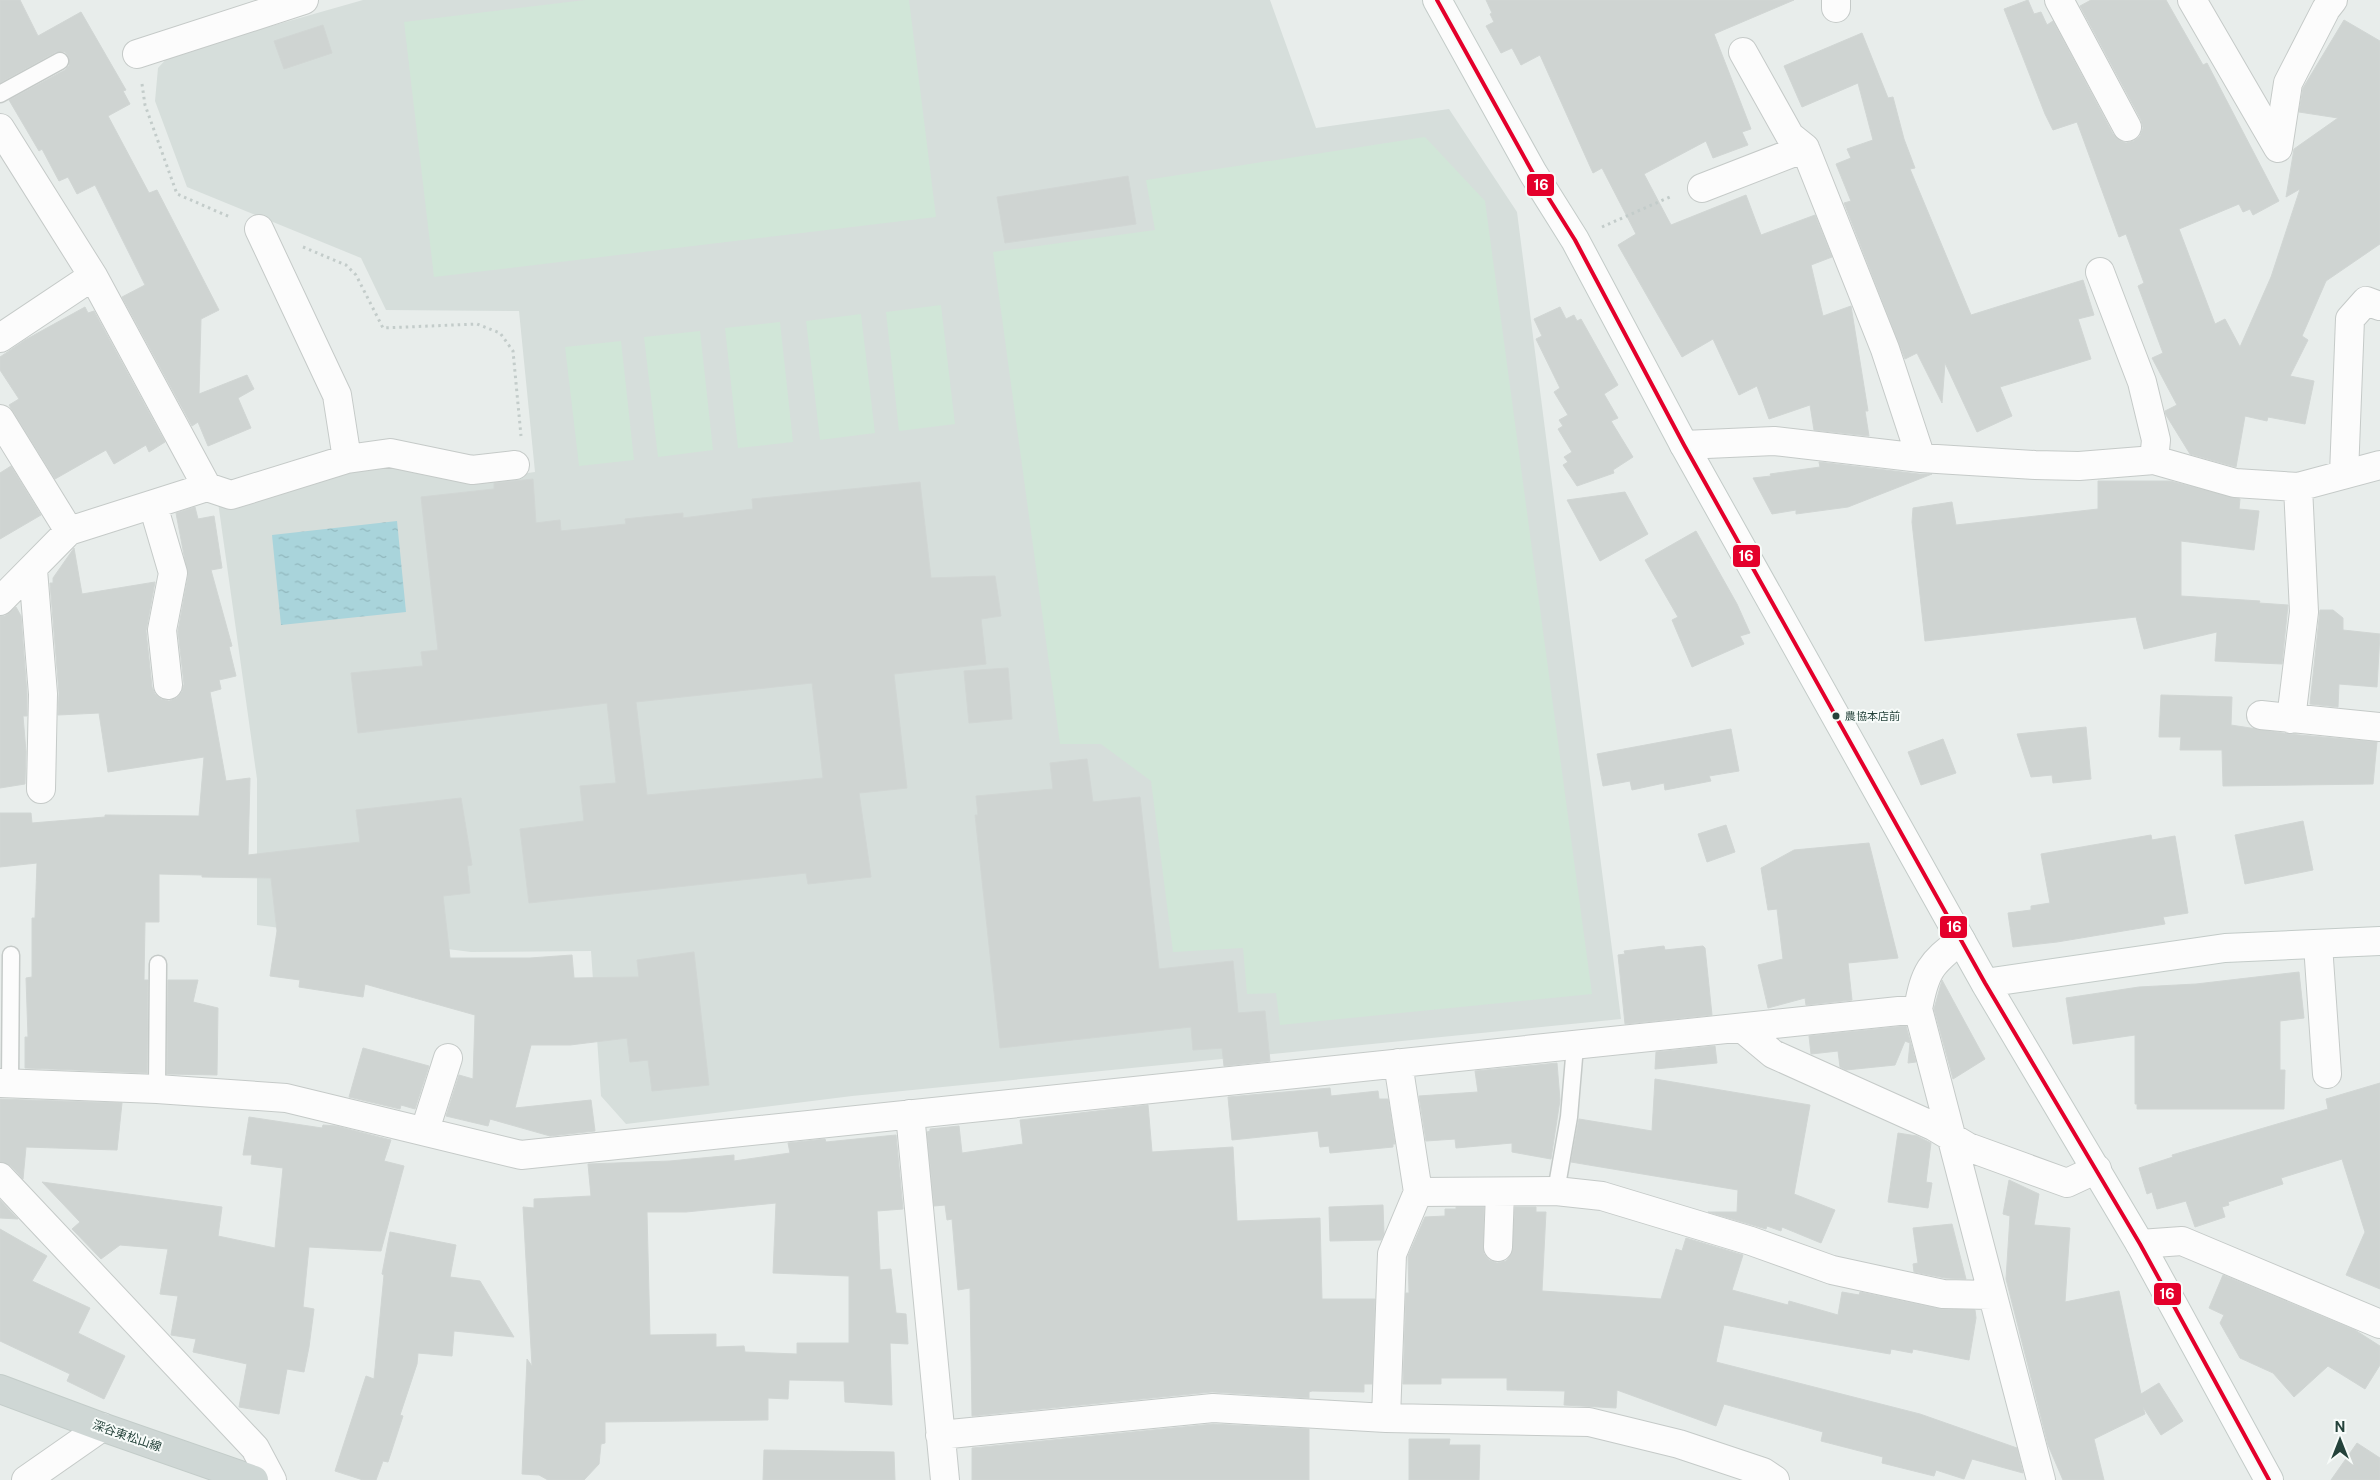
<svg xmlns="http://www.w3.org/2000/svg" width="2380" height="1480" viewBox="0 0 2380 1480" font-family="'Public Sans','Noto Sans JP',sans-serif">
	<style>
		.built { fill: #d6dedb }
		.garden { fill: #d1e6d8 }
		.water { fill: url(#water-ripples) }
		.building { fill: #cfd4d2; stroke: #d1d6d4; fill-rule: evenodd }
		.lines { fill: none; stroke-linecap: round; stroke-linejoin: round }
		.lane-casing { stroke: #c5cac8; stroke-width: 19 }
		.street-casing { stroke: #c5cac8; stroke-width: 30 }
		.secondary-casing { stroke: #c3cbc8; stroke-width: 30 }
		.primary-casing { stroke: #c3ccc9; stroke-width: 30 }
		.path { stroke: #c3ccca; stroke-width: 3; stroke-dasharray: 2.5 4; stroke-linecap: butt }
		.lane { stroke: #fcfcfc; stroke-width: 16 }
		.street { stroke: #fcfcfc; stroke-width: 28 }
		.secondary { stroke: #fcfcfc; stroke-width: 28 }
		.primary { stroke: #cfd7d5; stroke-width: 28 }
		.bus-1-casing { stroke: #f7fbf9; stroke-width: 8 }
		.bus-1 { stroke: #e4002b; stroke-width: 4 }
		.bus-dot { fill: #24423a; stroke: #f7fbf9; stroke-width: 2 }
		.labels { text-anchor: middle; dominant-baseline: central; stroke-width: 4; stroke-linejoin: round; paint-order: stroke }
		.bus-label { font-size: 11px; fill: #24423a; stroke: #f7fbf9; text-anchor: start }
		.street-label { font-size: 12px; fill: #24423a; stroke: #f7fbf9 }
		.line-badge { stroke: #f7fbf9; stroke-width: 2 }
		.badge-label { font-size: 14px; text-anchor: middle; font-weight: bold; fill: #fff }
	</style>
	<defs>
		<pattern id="water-ripples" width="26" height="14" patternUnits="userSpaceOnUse" patternTransform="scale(1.25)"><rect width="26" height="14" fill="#a9d4db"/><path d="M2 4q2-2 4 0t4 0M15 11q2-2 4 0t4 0" fill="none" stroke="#91b7bd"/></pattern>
	</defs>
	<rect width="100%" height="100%" fill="#e8edeb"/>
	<path class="built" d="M 363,0 L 1270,0 L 1316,128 L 1449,109 L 1517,212 L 1621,1019 L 852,1096 L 626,1124 L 601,1096 L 591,951 L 471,952 L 257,925 L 257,779 L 218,502 L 385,465 L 465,482 L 535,472 L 519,311 L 386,310 L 361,258 L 187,187 L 155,101 L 158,68 L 170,55 Z"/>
	<path class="garden" d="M 585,0 L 909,0 L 936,217 L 434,277 L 404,22 Z
		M 1425,137 L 1485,201 L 1592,994 L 1280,1025 L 1276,993 L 1247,994 L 1243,948 L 1173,952 L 1151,781 L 1101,744 L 1060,744 L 993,252 L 1155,230 L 1146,180 Z
		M 941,305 L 955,424 L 899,431 L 886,312 Z
		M 861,314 L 875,433 L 820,440 L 806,321 Z
		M 780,322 L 793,442 L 738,448 L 725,328 Z
		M 700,331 L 713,450 L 658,457 L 644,337 Z
		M 621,341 L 634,460 L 579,466 L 565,347 Z"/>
	<path class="water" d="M 397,521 L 406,612 L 281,625 L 272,535 Z"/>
	<path class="building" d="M 0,0 L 20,0 L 38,36 L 81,12 L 126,90 L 123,91 L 130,104 L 108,116 L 149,193 L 157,190 L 219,310 L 201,319 L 199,394 L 247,375 L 254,389 L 238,398 L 251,428 L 208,446 L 198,422 L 192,426 L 122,297 L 145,285 L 95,185 L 77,194 L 68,177 L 59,181 L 42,149 L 39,151 L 9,100 L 65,70 L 69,66 L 69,57 L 65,52 L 56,52 L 0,83 Z
		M 1486,0 L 1794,0 L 1714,34 L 1751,129 L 1742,132 L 1748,145 L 1713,158 L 1706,141 L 1644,174 L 1671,225 L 1746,195 L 1761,235 L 1815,215 L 1832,257 L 1811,265 L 1823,316 L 1851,306 L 1868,411 L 1865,411 L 1869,436 L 1814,430 L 1810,405 L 1769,419 L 1757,386 L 1739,395 L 1713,339 L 1682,357 L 1618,245 L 1636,234 L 1602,168 L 1593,173 L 1540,55 L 1521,65 L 1512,48 L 1501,53 L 1486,26 L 1494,22 L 1490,14 L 1492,13 Z
		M 2028,0 L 2034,14 L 2041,12 L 2047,25 L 2053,21 L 2113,134 L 2119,140 L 2126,143 L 2134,141 L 2140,136 L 2143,128 L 2141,120 L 2080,6 L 2091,0 L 2166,0 L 2203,65 L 2207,63 L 2279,201 L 2253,215 L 2250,209 L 2243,212 L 2239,204 L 2179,229 L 2215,324 L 2225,319 L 2240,347 L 2271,277 L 2300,189 L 2286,197 L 2294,149 L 2338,118 L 2299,112 L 2303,88 L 2344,20 L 2380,41 L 2380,244 L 2326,281 L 2302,336 L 2308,340 L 2290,376 L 2314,381 L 2305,424 L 2268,417 L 2267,421 L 2245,416 L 2236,467 L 2190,454 L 2166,415 L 2165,411 L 2177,405 L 2152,358 L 2163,353 L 2138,286 L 2144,283 L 2126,234 L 2119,237 L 2077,122 L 2053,130 L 2045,114 L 2004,9 Z
		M 323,25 L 332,53 L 284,69 L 274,41 Z
		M 1862,33 L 1888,98 L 1893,97 L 1904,139 L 1915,168 L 1910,169 L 1971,315 L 2083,280 L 2094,315 L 2078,319 L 2091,359 L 2000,387 L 2012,416 L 1977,432 L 1945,363 L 1942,403 L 1917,353 L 1905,359 L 1844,203 L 1851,201 L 1836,164 L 1851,158 L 1847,149 L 1873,140 L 1858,83 L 1802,107 L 1784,66 Z
		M 1128,176 L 1136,224 L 1005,243 L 997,197 Z
		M 85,307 L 88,313 L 94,311 L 165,442 L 149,452 L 146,445 L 114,464 L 106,450 L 55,479 L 9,405 L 19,399 L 0,370 L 0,357 L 25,340 Z
		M 1560,307 L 1566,319 L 1574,315 L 1577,321 L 1581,319 L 1618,385 L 1604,394 L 1618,418 L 1611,421 L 1633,457 L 1613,470 L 1614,473 L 1577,486 L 1563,465 L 1568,462 L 1564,457 L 1572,452 L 1558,429 L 1563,426 L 1559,420 L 1568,415 L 1554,392 L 1560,388 L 1536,339 L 1542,336 L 1534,319 Z
		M 1819,462 L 1919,474 L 1932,474 L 1848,507 L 1796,514 L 1796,510 L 1772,514 L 1753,478 L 1771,476 L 1770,474 L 1820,467 Z
		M 11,466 L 41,515 L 0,539 L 0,473 Z
		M 533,479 L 536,523 L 560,520 L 561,531 L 626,524 L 625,519 L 683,513 L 683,518 L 753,509 L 752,499 L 920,482 L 931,578 L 995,576 L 1001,616 L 981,619 L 986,664 L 894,674 L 907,788 L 859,793 L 871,877 L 808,884 L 806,873 L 529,903 L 520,829 L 584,821 L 580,786 L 616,783 L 607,703 L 358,733 L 351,673 L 423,666 L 421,652 L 438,650 L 421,497 L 494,489 L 494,483 ZM 812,683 L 823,778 L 647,795 L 636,702 Z
		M 2098,481 L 2170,481 L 2240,499 L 2239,509 L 2259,511 L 2254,550 L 2181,541 L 2181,596 L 2260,601 L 2259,603 L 2288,605 L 2282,664 L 2215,661 L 2217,632 L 2144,649 L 2136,617 L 1925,641 L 1912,522 L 1913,508 L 1952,502 L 1956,525 L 2098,509 Z
		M 1625,492 L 1648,534 L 1600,561 L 1567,500 Z
		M 195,507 L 198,519 L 214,516 L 222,568 L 211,570 L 232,646 L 229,647 L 236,676 L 219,680 L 221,689 L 210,692 L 226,781 L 250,778 L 248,855 L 360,842 L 356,810 L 461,798 L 472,865 L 467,866 L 470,893 L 443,896 L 450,958 L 530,958 L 572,955 L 574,978 L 639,977 L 637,960 L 694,952 L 709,1085 L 652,1091 L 648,1060 L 630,1062 L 627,1038 L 570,1045 L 531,1045 L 515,1108 L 591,1100 L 595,1131 L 550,1136 L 490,1119 L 488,1126 L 446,1116 L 459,1075 L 473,1079 L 475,1015 L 365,984 L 363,997 L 299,987 L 300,980 L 270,976 L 277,931 L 271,878 L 202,877 L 202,875 L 159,874 L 159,922 L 145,922 L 144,980 L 148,980 L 147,1073 L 25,1068 L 25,1037 L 28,1037 L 26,978 L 32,977 L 32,918 L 35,918 L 37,863 L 0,867 L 0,813 L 31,813 L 32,823 L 105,817 L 105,815 L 199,816 L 204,757 L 108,772 L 99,713 L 58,715 L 59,693 L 50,583 L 53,583 L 53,578 L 74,548 L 82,594 L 155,582 L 146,631 L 152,687 L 155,694 L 161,699 L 169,701 L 177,698 L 182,692 L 184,684 L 178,631 L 188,576 L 176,513 Z
		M 1696,531 L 1737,604 L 1750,633 L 1740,636 L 1744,644 L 1692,667 L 1672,620 L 1678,617 L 1645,560 Z
		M 16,607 L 21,616 L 27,694 L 27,716 L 23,716 L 26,752 L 25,784 L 0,788 L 0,616 L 5,616 Z
		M 2320,610 L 2333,610 L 2343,618 L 2343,630 L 2380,634 L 2377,687 L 2339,684 L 2338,707 L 2310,704 Z
		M 1008,668 L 1012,719 L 969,723 L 964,671 Z
		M 2161,695 L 2232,697 L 2231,725 L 2289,734 L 2377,742 L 2373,784 L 2223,786 L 2222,750 L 2180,750 L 2181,737 L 2159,737 Z
		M 2086,727 L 2091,779 L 2053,783 L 2052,775 L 2031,777 L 2017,734 Z
		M 1731,729 L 1739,771 L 1709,776 L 1711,781 L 1665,790 L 1664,783 L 1632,790 L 1630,781 L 1603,786 L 1597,754 Z
		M 1943,739 L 1956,773 L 1921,785 L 1908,752 Z
		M 1087,759 L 1093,802 L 1140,797 L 1159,969 L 1233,961 L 1238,1013 L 1265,1011 L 1270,1061 L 1224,1066 L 1222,1048 L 1193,1050 L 1191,1027 L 1000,1048 L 975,815 L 978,815 L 976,796 L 1053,789 L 1050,763 Z
		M 2303,821 L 2313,870 L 2245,884 L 2235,835 Z
		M 1726,825 L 1735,852 L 1707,862 L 1698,834 Z
		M 2151,835 L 2152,840 L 2175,836 L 2188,913 L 2163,917 L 2165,924 L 2057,942 L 2013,947 L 2008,913 L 2031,910 L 2031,906 L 2050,903 L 2041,854 Z
		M 1869,843 L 1898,958 L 1848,963 L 1852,1000 L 1806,1005 L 1805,998 L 1768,1008 L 1758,965 L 1783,959 L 1777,909 L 1768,910 L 1761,868 L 1794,850 Z
		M 1664,946 L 1665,950 L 1703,946 L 1705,948 L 1712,1015 L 1625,1024 L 1618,955 L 1625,954 L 1624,951 Z
		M 2299,972 L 2304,1018 L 2280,1021 L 2280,1070 L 2285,1070 L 2284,1109 L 2137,1109 L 2137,1104 L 2135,1104 L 2135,1035 L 2073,1044 L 2066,998 L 2139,987 L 2196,984 Z
		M 168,980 L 198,980 L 193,1002 L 218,1008 L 217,1075 L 167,1074 Z
		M 1942,980 L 1985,1059 L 1953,1079 L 1934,1009 Z
		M 1906,1026 L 1916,1062 L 1908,1063 L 1910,1043 L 1905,1041 L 1895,1065 L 1846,1070 L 1840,1067 L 1838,1051 L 1811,1054 L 1809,1036 Z
		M 1715,1046 L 1717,1063 L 1655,1069 L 1656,1052 Z
		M 363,1048 L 429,1066 L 415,1109 L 401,1105 L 400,1109 L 349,1097 Z
		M 1557,1063 L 1560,1100 L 1551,1159 L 1512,1152 L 1512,1143 L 1456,1148 L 1455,1139 L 1426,1141 L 1419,1096 L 1478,1092 L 1475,1071 Z
		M 1655,1079 L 1810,1105 L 1794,1194 L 1835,1210 L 1821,1243 L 1782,1227 L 1781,1231 L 1767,1226 L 1766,1229 L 1708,1212 L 1737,1212 L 1738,1190 L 1571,1162 L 1579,1119 L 1652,1131 Z
		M 2380,1083 L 2380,1289 L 2346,1275 L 2365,1232 L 2342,1159 L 2281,1178 L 2283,1184 L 2228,1202 L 2229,1205 L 2222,1207 L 2225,1217 L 2195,1227 L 2186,1201 L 2157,1209 L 2152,1192 L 2147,1194 L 2139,1168 L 2173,1157 L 2172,1155 L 2328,1109 L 2326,1099 Z
		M 1330,1088 L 1331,1096 L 1378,1091 L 1379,1099 L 1388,1099 L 1395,1144 L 1393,1144 L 1393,1147 L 1330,1153 L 1329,1146 L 1320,1147 L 1318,1131 L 1232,1140 L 1228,1097 Z
		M 0,1099 L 122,1103 L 117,1150 L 26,1147 L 23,1179 L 11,1166 L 0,1162 Z
		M 1148,1105 L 1152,1152 L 1233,1147 L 1237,1221 L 1320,1218 L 1322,1299 L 1375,1299 L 1372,1384 L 1364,1384 L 1364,1392 L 1312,1391 L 1309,1392 L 1309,1398 L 1212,1392 L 972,1416 L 970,1288 L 958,1290 L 952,1219 L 947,1220 L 945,1205 L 934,1206 L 927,1132 L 930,1131 L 930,1129 L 959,1126 L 962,1153 L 1023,1144 L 1020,1120 Z
		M 249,1117 L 322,1128 L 323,1125 L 336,1126 L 391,1140 L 384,1161 L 404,1166 L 381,1251 L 309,1247 L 303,1307 L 314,1309 L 309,1347 L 304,1372 L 287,1369 L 279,1414 L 239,1407 L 247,1364 L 193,1352 L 196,1339 L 171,1335 L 178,1296 L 160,1294 L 168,1249 L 120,1245 L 101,1259 L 72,1229 L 80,1222 L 42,1182 L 222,1207 L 218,1236 L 275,1248 L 283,1168 L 251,1164 L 252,1155 L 243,1155 Z
		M 1898,1133 L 1917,1136 L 1931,1143 L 1926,1182 L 1932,1183 L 1928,1208 L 1888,1202 Z
		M 896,1135 L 903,1209 L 877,1211 L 880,1270 L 891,1269 L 896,1313 L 906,1314 L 908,1344 L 890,1343 L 892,1405 L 845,1402 L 844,1381 L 789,1380 L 788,1399 L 768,1398 L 768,1420 L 605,1422 L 605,1443 L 601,1444 L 599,1464 L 584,1480 L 548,1480 L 539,1475 L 522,1474 L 527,1359 L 532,1366 L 523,1207 L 534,1208 L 534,1199 L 591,1196 L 588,1164 L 670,1161 L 734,1155 L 734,1161 L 790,1153 L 788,1143 L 825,1139 L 826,1142 ZM 776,1203 L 773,1273 L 849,1276 L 849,1343 L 797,1343 L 797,1354 L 745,1352 L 744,1346 L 716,1347 L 716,1334 L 650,1335 L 647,1212 L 686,1212 Z
		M 2009,1180 L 2039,1194 L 2034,1225 L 2070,1228 L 2065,1302 L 2119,1291 L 2141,1394 L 2159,1383 L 2183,1421 L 2161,1435 L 2143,1407 L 2145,1414 L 2094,1439 L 2104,1480 L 2063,1480 L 2048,1445 L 2006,1279 L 2010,1216 L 2003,1214 Z
		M 0,1200 L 18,1219 L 0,1218 Z
		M 1383,1205 L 1384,1234 L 1381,1240 L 1330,1241 L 1329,1207 Z
		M 1456,1207 L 1484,1207 L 1484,1254 L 1489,1260 L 1497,1263 L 1506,1261 L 1511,1255 L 1515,1207 L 1536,1207 L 1536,1212 L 1546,1212 L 1542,1291 L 1661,1299 L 1676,1249 L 1682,1251 L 1686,1238 L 1743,1255 L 1732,1290 L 1788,1305 L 1789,1301 L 1838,1315 L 1842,1292 L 1859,1295 L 1860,1292 L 1940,1309 L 1975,1310 L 1976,1318 L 1969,1360 L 1913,1349 L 1912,1353 L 1891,1349 L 1890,1354 L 1724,1325 L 1716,1362 L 1920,1414 L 2017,1448 L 2023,1473 L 1972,1459 L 1964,1479 L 1936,1470 L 1934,1476 L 1882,1463 L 1883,1457 L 1821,1441 L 1823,1432 L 1724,1404 L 1716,1426 L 1617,1390 L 1616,1408 L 1564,1405 L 1565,1391 L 1507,1390 L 1507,1378 L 1441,1378 L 1441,1384 L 1403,1384 L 1406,1293 L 1409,1293 L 1408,1256 L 1425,1217 L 1445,1216 L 1445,1209 L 1456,1209 Z
		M 1952,1224 L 1966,1279 L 1945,1278 L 1914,1272 L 1913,1264 L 1918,1263 L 1913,1228 Z
		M 0,1229 L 47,1256 L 32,1281 L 90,1308 L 78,1333 L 125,1356 L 104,1399 L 67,1381 L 70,1374 L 0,1341 Z
		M 390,1232 L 456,1245 L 450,1277 L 480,1281 L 514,1337 L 454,1331 L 452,1356 L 418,1353 L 417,1364 L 400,1415 L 403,1416 L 388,1462 L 383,1461 L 376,1480 L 363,1480 L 335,1471 L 366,1376 L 374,1379 L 384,1275 L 382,1274 Z
		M 2223,1275 L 2355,1330 L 2380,1346 L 2380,1365 L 2365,1389 L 2328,1366 L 2294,1397 L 2273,1373 L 2240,1358 L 2220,1323 L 2224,1315 L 2209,1308 Z
		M 1213,1424 L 1309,1429 L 1309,1480 L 972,1480 L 972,1448 Z
		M 1409,1439 L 1450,1439 L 1449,1445 L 1480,1445 L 1479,1480 L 1409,1480 Z
		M 2357,1443 L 2380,1458 L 2380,1480 L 2331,1480 Z
		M 764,1450 L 894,1452 L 895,1480 L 763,1480 Z"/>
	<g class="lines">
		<g class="lane-casing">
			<path id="lane" d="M 0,94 L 60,61
				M 10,1083 L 11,955
				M 157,1089 L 158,964
				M 1556,1191 L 1569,1117 L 1575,1046"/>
		</g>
		<g class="street-casing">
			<path id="street" d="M 2059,0 L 2127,127
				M 2192,0 L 2278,148 L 2288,83 L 2326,9 L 2333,0
				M 1836,8 L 1836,0
				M 1743,52 L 1790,136 L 1805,148
				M 137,54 L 304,0
				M 0,128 L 93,276 L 207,487 L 69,531 L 0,601
				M 1702,188 L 1805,148 L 1885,349 L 1921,458
				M 259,229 L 337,395 L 347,459
				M 2100,272 L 2142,382 L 2156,440 L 2154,460
				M 0,338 L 93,276
				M 0,419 L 69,531
				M 1684,445 L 1774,441 L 1921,458 L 2035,465 L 2079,466 L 2154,460 L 2235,483 L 2298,487 L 2380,465
				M 2344,474 L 2350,319 L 2366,301 L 2380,306
				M 207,487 L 231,495 L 347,459 L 390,453 L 472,470 L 515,465
				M 153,505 L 173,573 L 162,630 L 168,685
				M 33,570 L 43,694 L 41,789
				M 2261,715 L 2380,727
				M 2291,719 L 2304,612 L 2298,487
				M 1961,940 C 1930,964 1925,971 1918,1009 L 2041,1480
				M 2318,945 L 2327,1074
				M 1743,1029 L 1773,1054 L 1933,1126 L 1968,1147 L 2067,1183 L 2097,1169
				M 0,1083 L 157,1089 L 286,1098 L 521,1155 L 1918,1009
				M 910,1114 L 945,1480
				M 425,1130 L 448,1058
				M 0,1177 L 255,1448 L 272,1480
				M 1418,1192 L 1556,1191 L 1602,1196 L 1751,1241 L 1832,1270 L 1943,1294 L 1992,1295
				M 2140,1244 L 2182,1241 L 2380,1324
				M 1498,1247 L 1500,1192
				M 1386,1418 L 1392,1254 L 1418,1192 L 1398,1063
				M 940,1435 L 1213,1408 L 1386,1418 L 1589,1422 L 1679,1444 L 1763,1472 L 1775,1480
				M 26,1480 L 102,1427"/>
		</g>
		<g class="secondary-casing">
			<path id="secondary" d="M 1437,0 L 1533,173 L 1575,240 L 1684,445 L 1985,983 L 2140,1244 L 2269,1480
				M 1985,983 L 2225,948 L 2380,941"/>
		</g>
		<g class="primary-casing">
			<path id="primary" d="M 0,1389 L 102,1427 L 254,1480"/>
		</g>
		<path class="path" d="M 142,84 L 145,105 L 177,194 L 230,217
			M 1602,227 L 1672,196
			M 303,247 L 346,265 L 356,275 L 383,328 L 477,324 L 500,333 L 513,351 L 521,436"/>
		<use href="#lane" class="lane"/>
		<use href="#street" class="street"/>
		<use href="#secondary" class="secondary"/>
		<use href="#primary" class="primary"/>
		<g class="bus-1-casing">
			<path id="bus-1" d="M 1437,0 L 1533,173 L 1575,240 L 1684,445 L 1985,983 L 2140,1244 L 2269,1480"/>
		</g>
		<use href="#bus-1" class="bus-1"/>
	</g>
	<circle class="bus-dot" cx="1836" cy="716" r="4.5"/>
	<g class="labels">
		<g class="bus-label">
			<text x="1845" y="716">農協本店前</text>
		</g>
		<g class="street-label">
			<text transform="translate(127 1436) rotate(19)">深谷東松山線</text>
		</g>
	</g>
	<g class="line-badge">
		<rect x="1526" y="173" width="29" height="24" rx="5" fill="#e4002b"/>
		<rect x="1732" y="544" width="29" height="24" rx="5" fill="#e4002b"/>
		<rect x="1939" y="915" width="29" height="24" rx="5" fill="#e4002b"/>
		<rect x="2153" y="1282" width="29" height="24" rx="5" fill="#e4002b"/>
	</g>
	<g class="badge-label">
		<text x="1541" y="190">16</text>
		<text x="1746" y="561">16</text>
		<text x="1954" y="932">16</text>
		<text x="2167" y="1299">16</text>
	</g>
	<g transform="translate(2340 1440)" stroke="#f7fbf9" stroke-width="4" paint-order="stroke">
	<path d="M0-4L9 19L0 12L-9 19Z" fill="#24423a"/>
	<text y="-8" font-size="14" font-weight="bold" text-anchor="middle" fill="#24423a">N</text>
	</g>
</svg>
